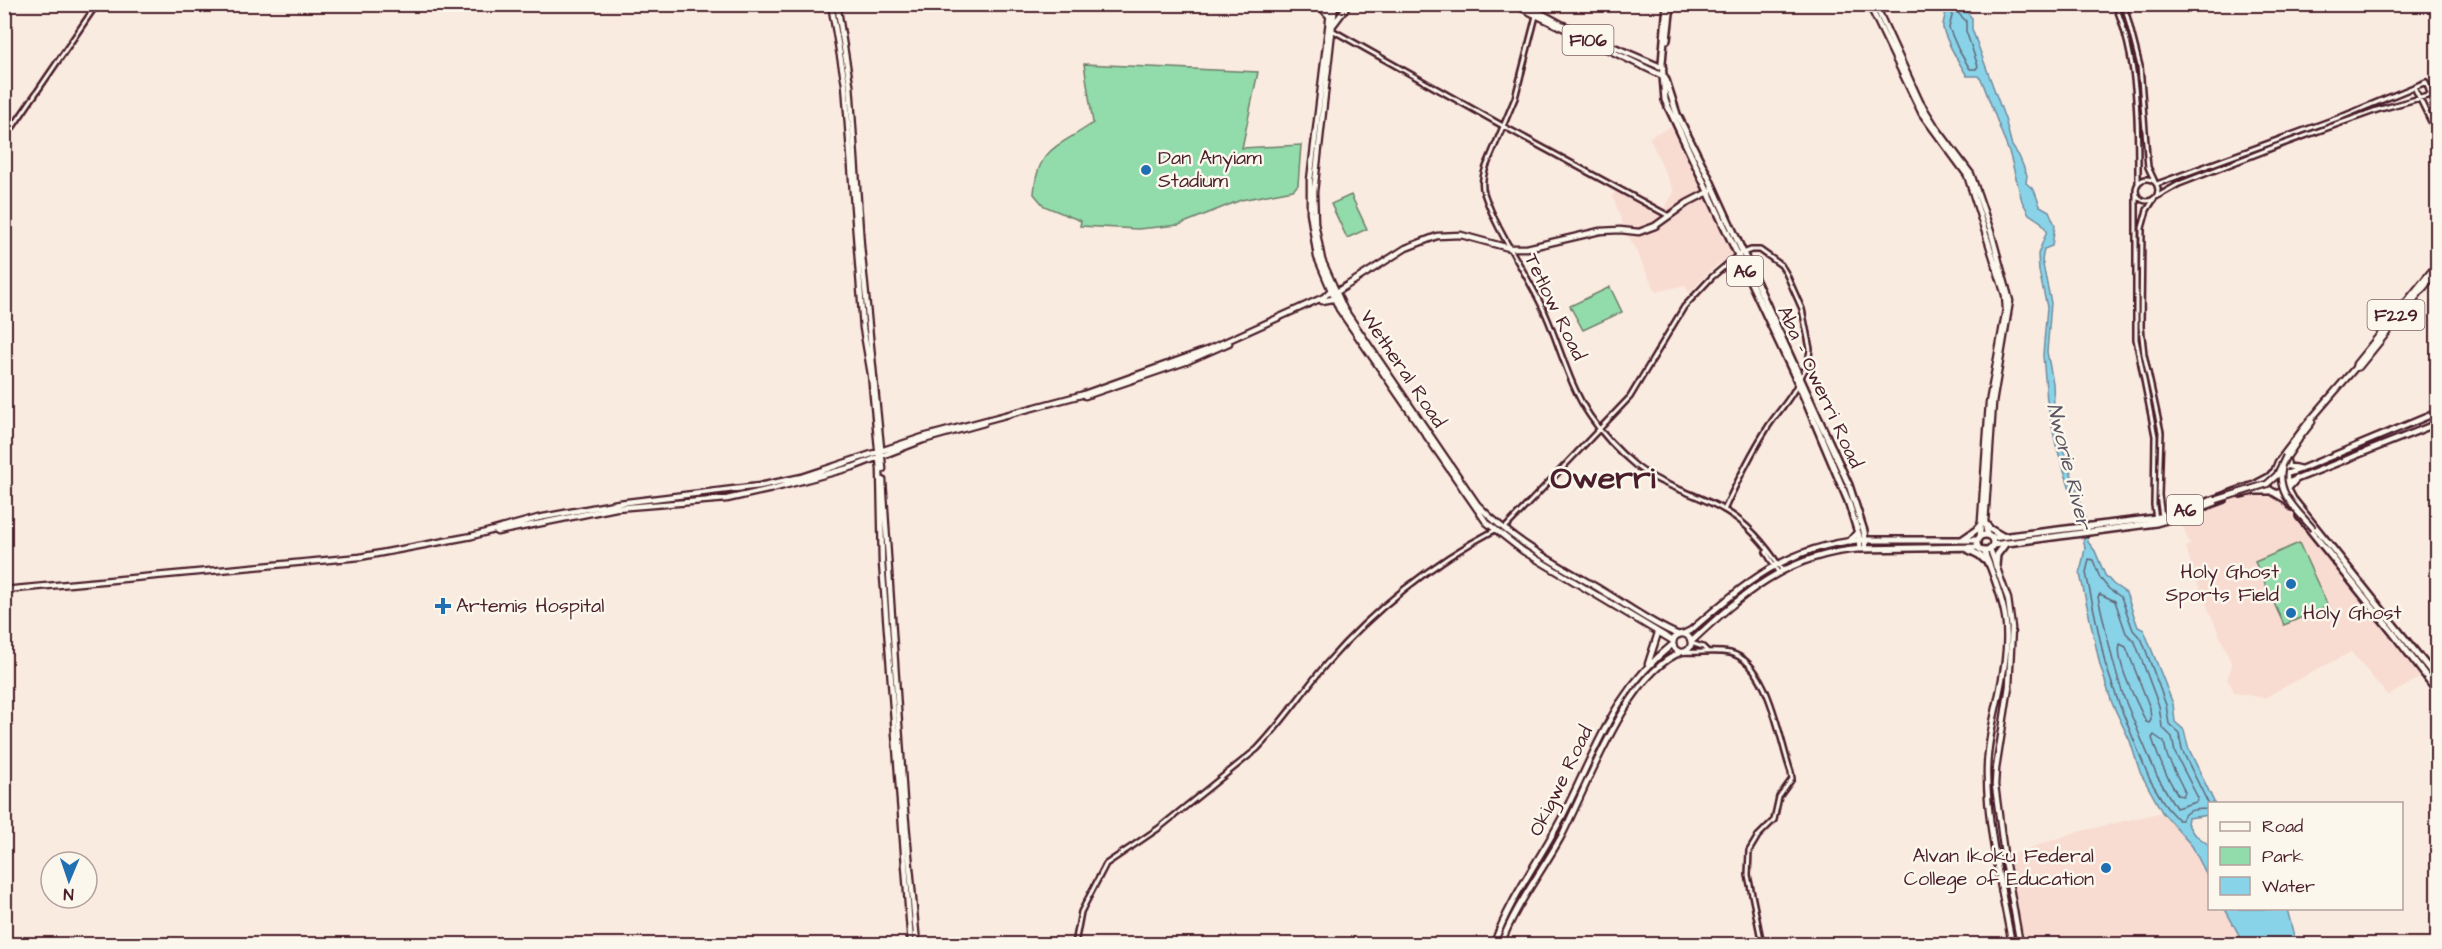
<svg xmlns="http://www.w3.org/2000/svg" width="2442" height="949" viewBox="0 0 2442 949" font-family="'Architects Daughter',sans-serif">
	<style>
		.built { fill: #f8dcd2 }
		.green { fill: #92dbaa; stroke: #6e7d6a; stroke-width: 1.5 }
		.water { fill: #89d3e9; stroke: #708b9d; stroke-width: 1.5 }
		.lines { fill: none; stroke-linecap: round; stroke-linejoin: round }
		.shore { stroke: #636777; stroke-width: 1.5 }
		.minor-casing { stroke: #4a1f2b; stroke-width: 8 }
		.major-casing { stroke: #4a1f2b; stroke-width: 9 }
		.highway-casing { stroke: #4a1f2b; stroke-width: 10 }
		.minor { stroke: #fbf7ec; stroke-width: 3 }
		.major { stroke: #fbf7ec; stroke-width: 4.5 }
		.highway { stroke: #fbf7ec; stroke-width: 5 }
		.major-bridge-casing { stroke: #4a1f2b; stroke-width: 9; stroke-linecap: butt }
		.major-bridge { stroke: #fbf7ec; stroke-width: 4.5 }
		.poi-dot { fill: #1f6fb2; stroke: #fbf7ec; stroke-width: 2 }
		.labels { text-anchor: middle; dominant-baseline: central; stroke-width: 5; stroke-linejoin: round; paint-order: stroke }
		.shield { fill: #fbf7ec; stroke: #7f6065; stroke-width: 1.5 }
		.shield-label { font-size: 18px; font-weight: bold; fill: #4a1f2b }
		.poi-label { font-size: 20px; fill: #4a1f2b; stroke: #fbf7ec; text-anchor: start }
		.street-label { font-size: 20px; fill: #4a1f2b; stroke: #fbf7ec }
		.water-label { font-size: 21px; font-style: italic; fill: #5d5564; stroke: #fbf7ec }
		.town-label { font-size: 32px; font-weight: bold; fill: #4a1f2b; stroke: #fbf7ec }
	</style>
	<rect width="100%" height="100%" fill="#faebe0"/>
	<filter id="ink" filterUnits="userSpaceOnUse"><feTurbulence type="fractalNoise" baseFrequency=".0167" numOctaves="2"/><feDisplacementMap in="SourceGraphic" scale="12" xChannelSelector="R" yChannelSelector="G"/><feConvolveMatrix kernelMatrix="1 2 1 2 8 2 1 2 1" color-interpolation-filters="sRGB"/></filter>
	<g filter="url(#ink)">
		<path class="built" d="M 1674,125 L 1734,254 L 1713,268 L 1689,293 L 1685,285 L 1656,292 L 1624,227 L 1612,195 L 1621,187 L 1664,209 L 1674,192 L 1649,137 Z
			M 2251,495 L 2273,497 L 2287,507 L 2421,677 L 2388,696 L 2351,652 L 2264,698 L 2235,693 L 2227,679 L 2232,665 L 2194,575 L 2186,547 L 2190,545 L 2180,520 L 2227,501 Z
			M 2162,812 L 2192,846 L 2209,879 L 2210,908 L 2225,909 L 2244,944 L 2024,944 L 2007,856 L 2073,833 Z"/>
		<path class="green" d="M 1084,64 L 1258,72 L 1242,148 L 1301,145 L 1298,185 L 1293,190 L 1241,200 L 1179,225 L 1138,229 L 1080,226 L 1081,221 L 1044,206 L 1034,194 C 1037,147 1059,147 1093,123 Z
			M 1351,195 L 1367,229 L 1347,238 L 1331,204 Z
			M 1610,287 L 1622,312 L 1583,330 L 1570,306 Z
			M 2299,543 L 2328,606 L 2284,625 L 2255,562 Z"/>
		<path class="water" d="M 1947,5 L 1960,5 L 1972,18 L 1972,29 L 2005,119 L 2012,146 L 2019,156 L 2027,175 L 2026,183 L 2034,190 L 2040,206 L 2049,211 L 2055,225 L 2052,246 L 2044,249 L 2042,260 L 2051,303 L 2047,352 L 2053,383 L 2054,407 L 2062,446 L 2079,497 L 2086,522 L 2088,542 L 2095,551 L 2105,575 L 2113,584 L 2126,593 L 2138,627 L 2144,630 L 2147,638 L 2173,704 L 2175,722 L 2184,730 L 2188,747 L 2214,802 L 2214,803 L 2210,804 L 2209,815 L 2188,818 L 2187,823 L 2193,833 L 2209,845 L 2209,879 L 2192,846 L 2162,812 L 2140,772 L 2130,741 L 2112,703 L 2100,665 L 2080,574 L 2085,548 L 2080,520 L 2056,445 L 2047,401 L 2043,355 L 2047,307 L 2039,271 L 2038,254 L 2047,231 L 2041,222 L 2029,214 L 2022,201 L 2010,155 L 1982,81 L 1978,76 L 1967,76 C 1960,64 1946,42 1943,28 C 1942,22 1947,13 1947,5 Z
			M 2225,909 L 2287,909 L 2296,944 L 2244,944 Z"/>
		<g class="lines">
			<path class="shore" d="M 1956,11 L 1966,21 L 1966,31 L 1978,66 L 1976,69 L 1970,69 L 1958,49 L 1949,28 L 1953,12 Z
				M 2089,559 L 2093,560 L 2100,578 L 2109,589 L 2121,597 L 2133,630 L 2142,640 L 2166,705 L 2169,724 L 2179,733 L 2182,750 L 2208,803 L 2207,809 C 2197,810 2186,808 2181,820 L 2178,820 L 2167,808 L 2150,780 L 2118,701 L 2105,663 L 2086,573 Z
				M 2100,594 L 2115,601 L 2126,633 L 2135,642 L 2159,706 L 2162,727 L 2172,737 L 2175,753 L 2198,798 L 2196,802 L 2176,808 L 2157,776 L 2124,698 L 2113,661 L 2098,597 Z
				M 2120,644 L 2126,647 L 2150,708 L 2151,720 L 2149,723 L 2146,722 C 2138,704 2115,663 2120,644 Z
				M 2154,735 L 2164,742 L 2167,756 L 2185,792 L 2183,796 L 2178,795 C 2167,778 2158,758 2152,738 Z"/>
			<g class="minor-casing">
				<path id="minor" d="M 1539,4 L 1515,98 L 1486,167 C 1483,176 1481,184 1484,193 C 1499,237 1528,274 1546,315 C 1560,347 1570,387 1590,416 C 1602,434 1619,452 1636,466 C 1662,487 1697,493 1726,511 C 1748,524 1768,548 1782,570
					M 2115,4 C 2139,62 2138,122 2138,184
					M 2124,4 L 2140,66 L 2147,156 L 2148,167 L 2155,182
					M 1332,30 L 1503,126 L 1669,216
					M 2414,87 L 2438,136
					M 4,140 L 97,4
					M2136 190a11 11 0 1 1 22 0a11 11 0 1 1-22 0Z
					M 2157,184 L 2346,115 L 2426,82 L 2438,115
					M 2136,193 L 2136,339 L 2155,436 L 2154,505 L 2156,519
					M 2156,197 L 2179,184 L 2277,146 L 2377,110 L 2431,95
					M 2154,199 L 2147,210 L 2142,228 L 2141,327 L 2144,354 L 2161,432 L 2159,495 L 2162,517
					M 1724,510 C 1737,482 1750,455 1766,430 C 1776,413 1790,401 1798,383
					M 1505,528 L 1630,397 L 1684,307 L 1712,277 L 1738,255 L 1751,250 L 1760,250 L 1781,265 L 1786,273 L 1802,309 L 1810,349 L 1808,364 L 1801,377
					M 1766,552 L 1778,572
					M 1691,643 L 1703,647 L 1707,651
					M 1684,652 C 1700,653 1715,650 1730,653 C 1769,662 1779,739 1791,772 L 1792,779 L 1779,797 L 1774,820 L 1758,836 L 1749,851 L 1748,875 L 1762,944
					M 1075,944 L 1081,912 L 1106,864 L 1159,828 L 1257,749 C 1283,722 1303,691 1327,663 C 1373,610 1432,563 1495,530"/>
			</g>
			<g class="major-casing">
				<path id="major" d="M 831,4 L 845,84 L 863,328 L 871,374 L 880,469 L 882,563 L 911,944
					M 837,4 L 850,84 L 861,246 L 883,469
					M 1318,4 L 1330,17
					M 1331,4 L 1310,180 L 1310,212 L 1317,257 L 1339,309 L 1486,522 L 1523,551 L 1673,641
					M 1335,4 L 1314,192 L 1315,223 L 1322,260 L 1344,309 L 1477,504 C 1513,542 1559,565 1603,591 C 1628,606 1652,624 1679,635
					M 1513,4 L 1665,77
					M 1524,4 L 1563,25 L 1663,68
					M 1869,4 L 1922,114 L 1967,175 L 2005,295 L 2006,309 L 1989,403 L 1980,536
					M 1875,4 L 1920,102 L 1935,126 L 1971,174 L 1991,232 L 2010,301 L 1993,403 L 1985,523 L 1987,534
					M 1334,24 L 1349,4
					M 1335,293 L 1406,248 L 1437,236 L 1461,235 L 1509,248 L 1527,248 L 1600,231 L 1620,230 L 1639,232 L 1655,226 L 1687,203 L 1714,189
					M 1322,301 L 1333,299
					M 2355,368 L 2359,367 L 2438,270
					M 1085,396 L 1188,361 L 1229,343
					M 2297,441 L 2312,422
					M 2287,461 L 2288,466 L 2301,469
					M 2284,471 L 2287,457 L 2299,439
					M 2274,472 L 2278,462 L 2306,425 L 2355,368 L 2356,364 L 2438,263
					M 2286,474 L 2301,469 L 2438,412
					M 883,480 L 904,801 L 917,944
					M 2287,483 L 2438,423
					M 497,532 L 616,508 L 727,499 L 772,489 L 853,467 L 923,440 L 984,423
					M 1990,549 L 2008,599 L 2012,628 L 2009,686 L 1996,769 L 1995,785 L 2004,854 L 2020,944
					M 1984,551 C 1992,572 2001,593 2005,616 C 2013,667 1988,718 1987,769 C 1986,822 2002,891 2012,944
					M 4,590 L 360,557 L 472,536 L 538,518 L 619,503 L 759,486 L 802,477 L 923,437 L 1081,395 L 1207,350 L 1324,297 L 1330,291
					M 1683,634 L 1691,630 C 1744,584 1786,547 1859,540
					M1673 643a9 9 0 1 1 18 0a9 9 0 1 1-18 0Z
					M 1691,642 C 1742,594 1788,554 1860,549
					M 1648,664 L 1658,633
					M 1494,944 C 1508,902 1540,859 1561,819 C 1596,752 1611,693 1673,644
					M 1501,944 C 1515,906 1541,873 1561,837 C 1587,788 1627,672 1682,652"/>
			</g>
			<g class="highway-casing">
				<path id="highway" d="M 1667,4 L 1662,63 L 1665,100 L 1798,383 L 1848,501 L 1859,536 L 1860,549 L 1978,547
					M 1667,40 L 1671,4
					M 1666,80 L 1677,114 L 1709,178 L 1849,485 L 1864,531 L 1866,549
					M 2286,486 L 2293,499 L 2438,680
					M 2289,487 L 2296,479
					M 2241,494 L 2254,491 L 2269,491
					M 2277,494 C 2287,489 2288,483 2286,474 L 2280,470 C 2270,472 2267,479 2268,489 L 2285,499 L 2292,507
					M 2299,516 L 2393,633 L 2438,692
					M 1985,523 L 1990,529 L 2004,537
					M1977 543a8 8 0 1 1 16 0a8 8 0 1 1-16 0Z
					M 1992,538 L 2156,518 L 2187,509 L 2254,485 L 2269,477
					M 1963,539 L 1976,530 L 1982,523
					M 1862,540 L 1977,540
					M 1850,541 L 1858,532
					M 1993,545 L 2156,523 L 2177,517 L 2224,499
					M 1965,548 L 1979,555 L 1989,564
					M 1996,566 L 1997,555 L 2006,543"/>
			</g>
			<use href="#minor" class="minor"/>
			<use href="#major" class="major"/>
			<use href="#highway" class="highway"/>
			<g class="major-bridge-casing">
				<path id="major-bridge" d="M 2282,468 C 2276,494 2298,511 2313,529
					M 2216,500 L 2267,484 L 2277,475 L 2286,456"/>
			</g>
			<use href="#major-bridge" class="major-bridge"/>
		</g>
	</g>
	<g class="poi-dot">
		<circle cx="1146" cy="170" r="6"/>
		<circle cx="2291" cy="584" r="6"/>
		<path d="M440 597h6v6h6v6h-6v6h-6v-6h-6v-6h6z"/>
		<circle cx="2291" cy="613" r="6"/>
		<circle cx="2106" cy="868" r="6"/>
	</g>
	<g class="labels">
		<g class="shield">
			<rect x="1562.5" y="25" width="51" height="30" rx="4.5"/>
			<rect x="1727" y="256" width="36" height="30" rx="4.5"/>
			<rect x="2367.5" y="300" width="57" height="30" rx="4.5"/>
			<rect x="2167" y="495" width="36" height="30" rx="4.5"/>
		</g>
		<g class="shield-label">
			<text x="1588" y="40">F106</text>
			<text x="1745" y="271">A6</text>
			<text x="2396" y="315">F229</text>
			<text x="2185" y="510">A6</text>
		</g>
		<g class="poi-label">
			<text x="1158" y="158">Dan Anyiam<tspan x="1158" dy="23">Stadium</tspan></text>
			<text x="2279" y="572" text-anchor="end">Holy Ghost<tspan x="2279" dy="23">Sports Field</tspan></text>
			<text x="456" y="606">Artemis Hospital</text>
			<text x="2303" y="613">Holy Ghost</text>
			<text x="2094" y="856" text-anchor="end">Alvan Ikoku Federal<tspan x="2094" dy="23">College of Education</tspan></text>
		</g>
		<g class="street-label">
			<text transform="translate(1555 307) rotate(64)">Tetlow Road</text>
			<text transform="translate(1403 369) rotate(56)">Wetheral Road</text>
			<text transform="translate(1820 387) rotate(65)">Aba - Owerri Road</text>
			<text transform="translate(1561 781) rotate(-64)">Okigwe Road</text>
		</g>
		<g class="water-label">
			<text transform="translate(2069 466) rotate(76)">Nworie River</text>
		</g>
		<g class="town-label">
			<text x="1603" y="478">Owerri</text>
		</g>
	</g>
	<rect width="2442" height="949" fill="none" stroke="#fbf7ec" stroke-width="24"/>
	<rect x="12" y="12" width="2418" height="925" fill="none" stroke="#4a1f2b" stroke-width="2" filter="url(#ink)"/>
	<rect x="2208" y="802" width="195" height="108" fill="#fbf7ec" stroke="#b4a19f" stroke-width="1.5"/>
	<rect x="2220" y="822" width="30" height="9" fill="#fbf7ec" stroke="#b4a19f" stroke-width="1.5"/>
	<text x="2262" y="832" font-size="18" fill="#4a1f2b">Road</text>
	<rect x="2220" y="847" width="30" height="18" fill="#92dbaa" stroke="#b4a19f" stroke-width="1.5"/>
	<text x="2262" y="862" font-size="18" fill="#4a1f2b">Park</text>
	<rect x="2220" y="877" width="30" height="18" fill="#89d3e9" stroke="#b4a19f" stroke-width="1.5"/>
	<text x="2262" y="892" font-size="18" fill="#4a1f2b">Water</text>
	<g transform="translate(69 880) rotate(182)"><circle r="28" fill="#fbf7ec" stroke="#b4a19f" stroke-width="1.5"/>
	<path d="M0-4.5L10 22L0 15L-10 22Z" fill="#1f6fb2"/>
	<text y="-9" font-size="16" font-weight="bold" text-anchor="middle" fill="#4a1f2b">N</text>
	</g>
</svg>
